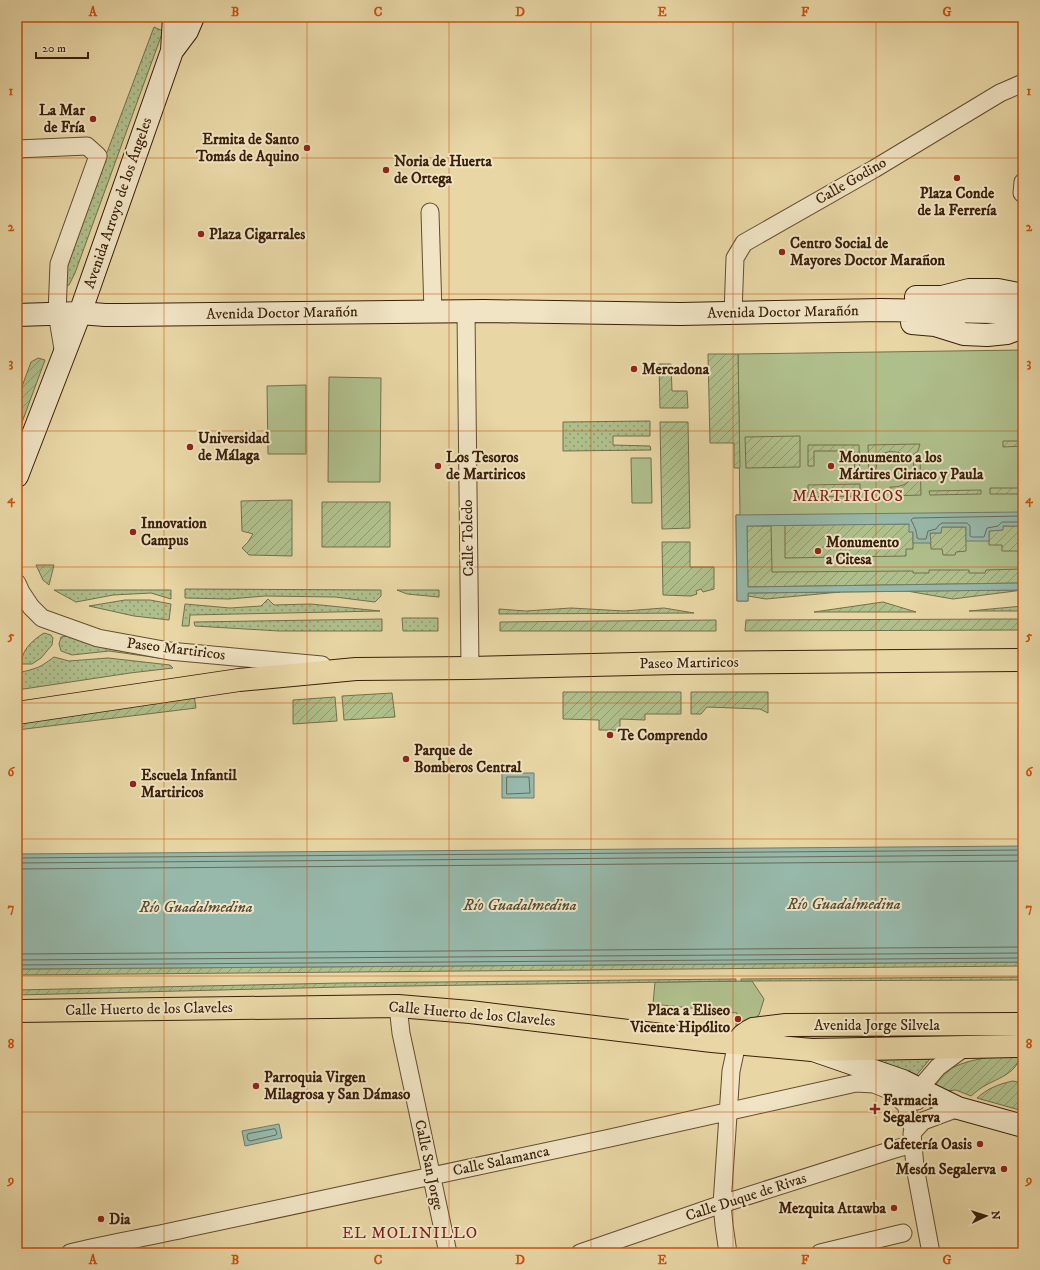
<svg xmlns="http://www.w3.org/2000/svg" width="1040" height="1270" viewBox="0 0 1040 1270" font-family="'IM FELL DW Pica',serif">
	<style>
		.grass { fill: url(#grass-dots); stroke: #746f4a }
		.park { fill: #afbf8c; stroke: #746f4a }
		.garden { fill: url(#garden-furrows); stroke: #746f4a }
		.water { fill: #97b9ab; stroke: #717b6a }
		.lines { fill: none; stroke-linecap: round; stroke-linejoin: round }
		.shore { stroke: #686c5a; stroke-width: 1 }
		.street-casing { stroke: #654d30; stroke-width: 19 }
		.secondary-casing { stroke: #391f09; stroke-width: 24 }
		.primary-casing { stroke: #391f09; stroke-width: 24 }
		.street { stroke: #f0e4c4; stroke-width: 17 }
		.secondary { stroke: #f0e4c4; stroke-width: 22 }
		.primary { stroke: #e8d6a5; stroke-width: 22 }
		.grid { fill: none; stroke: #ce500c; stroke-width: 1; stroke-opacity: 0.55 }
		.poi-dot { fill: #8f2418; stroke: #f0e4c4; stroke-width: 1.5 }
		.labels { text-anchor: middle; dominant-baseline: central; stroke-width: 4; stroke-linejoin: round; paint-order: stroke }
		.poi-label { font-size: 15px; font-weight: bold; fill: #391f09; stroke: #f0e4c4; text-anchor: start }
		.street-label { font-size: 15px; fill: #391f09; stroke: #f0e4c4 }
		.neighbourhood-label { font-size: 16px; letter-spacing: 1px; fill: #7a1f14; stroke: #f0e4c4 }
		.water-label { font-size: 16px; font-style: italic; fill: #554d3a; stroke: #f0e4c4 }
		.neatline { fill: none; stroke: #ce500c; stroke-width: 1.5 }
		.grid-label { font-size: 13px; text-anchor: middle; font-weight: bold; fill: #ce500c }
	</style>
	<defs>
		<pattern id="grass-dots" width="8" height="8" patternUnits="userSpaceOnUse"><rect width="8" height="8" fill="#afbf8c"/><path d="M2 2h.1M6 6h.1" fill="none" stroke="#8f9b71" stroke-width="1.8" stroke-linecap="round"/></pattern>
		<pattern id="garden-furrows" width="10" height="10" patternUnits="userSpaceOnUse"><rect width="10" height="10" fill="#afbf8c"/><path d="M-1 1l2-2M0 10L10 0M9 11l2-2" fill="none" stroke="#8f9b71"/></pattern>
	</defs>
	<rect width="100%" height="100%" fill="#e8d6a5"/>
	<filter id="stains"><feTurbulence type="fractalNoise" baseFrequency=".005" numOctaves="4"/><feColorMatrix values="0 0 0 0 .2 0 0 0 0 .09 0 0 0 0 .02 0 0 0 .5 -.17"/></filter>
	<radialGradient id="worn" r=".72"><stop offset=".6" stop-color="#630" stop-opacity="0"/><stop offset="1" stop-color="#630" stop-opacity=".3"/></radialGradient>
	<path class="grass" d="M 154,27 L 163,31 L 75,273 L 69,285 L 67,286 L 65,286 L 68,263 L 88,203 Z
		M 650,421 L 650,436 L 613,436 L 613,445 L 650,446 L 651,450 L 563,451 L 563,422 Z
		M 185,589 L 381,590 L 381,596 L 375,602 L 335,597 L 265,596 L 229,599 L 185,598 Z
		M 54,590 L 171,590 L 171,599 L 151,593 L 113,595 L 76,602 Z
		M 397,590 L 439,590 L 439,597 L 407,594 Z
		M 268,599 L 274,605 L 311,604 L 380,611 L 190,615 L 189,626 L 182,626 L 185,604 L 230,608 L 261,606 Z
		M 125,600 L 150,600 L 171,604 L 169,620 L 134,616 L 89,606 Z
		M 1023,606 L 1023,611 L 969,611 Z
		M 402,618 L 438,618 L 438,631 L 403,631 Z
		M 382,619 L 382,631 L 279,631 L 195,626 L 194,622 Z
		M 44,633 L 51,635 L 53,638 L 52,645 L 41,658 L 32,664 L 22,664 C 20,651 34,639 44,633 Z
		M 67,636 L 100,647 L 159,658 L 109,651 L 72,655 L 61,651 L 59,644 L 61,637 Z
		M 54,657 L 69,661 L 108,658 L 170,665 L 173,668 L 130,673 L 17,690 L 17,674 C 23,671 28,671 33,669 C 41,667 47,662 54,657 Z
		M 1014,1033 L 1014,1036 L 783,1037 L 781,1035 Z
		M 864,1057 L 930,1059 L 915,1077 Z"/>
	<path class="park" d="M 1023,350 L 1023,590 L 748,593 L 748,601 L 737,601 L 736,515 L 740,515 L 738,354 Z
		M 329,377 L 381,378 L 380,482 L 328,482 Z
		M 306,385 L 306,454 L 268,454 L 267,386 Z
		M 631,458 L 651,458 L 652,503 L 632,503 Z
		M 752,981 L 764,999 L 759,1015 L 741,1027 L 736,1026 L 737,1013 L 653,1004 L 655,982 Z"/>
	<path class="garden" d="M 708,354 L 738,354 L 740,468 L 734,468 L 734,443 L 710,443 Z
		M 38,358 L 45,360 L 17,436 L 17,400 L 31,362 Z
		M 659,364 L 671,364 L 672,391 L 687,391 L 688,408 L 660,408 Z
		M 660,422 L 688,422 L 690,528 L 662,529 Z
		M 800,436 L 800,467 L 746,468 L 745,437 Z
		M 1003,441 L 1023,441 L 1023,446 L 1003,447 Z
		M 920,444 L 918,451 L 914,454 L 907,456 C 899,451 882,448 878,460 C 876,466 876,471 874,477 L 869,478 L 868,445 Z
		M 808,445 L 859,445 L 860,475 L 855,475 L 854,451 L 814,451 L 814,466 L 808,466 Z
		M 914,460 L 920,460 L 921,495 L 890,496 L 890,487 C 898,487 908,486 912,476 C 914,472 913,465 914,460 Z
		M 860,484 L 860,496 L 808,497 L 808,485 Z
		M 990,488 L 1023,488 L 1023,494 L 990,494 Z
		M 981,490 L 981,494 L 930,495 L 929,491 Z
		M 292,500 L 292,556 L 249,555 L 242,548 L 248,542 L 253,534 L 242,531 L 241,501 Z
		M 322,502 L 390,502 L 390,547 L 322,547 Z
		M 909,524 L 913,531 L 913,549 L 906,549 L 906,556 L 785,558 L 785,525 Z
		M 747,526 L 771,526 L 772,572 L 913,571 L 913,573 L 929,573 L 929,570 L 969,570 L 969,573 L 985,573 L 986,570 L 1023,569 L 1023,583 L 748,587 Z
		M 1003,526 L 1023,526 L 1023,551 L 1002,551 L 1002,545 L 989,545 L 989,531 L 1002,530 Z
		M 941,527 L 966,527 L 966,551 L 956,552 L 955,555 L 943,555 L 942,549 L 931,549 L 930,533 L 941,533 Z
		M 662,542 L 690,542 L 690,567 L 714,567 L 714,589 L 703,592 L 701,589 L 696,591 L 697,594 L 691,596 L 663,595 Z
		M 36,565 L 54,565 L 49,585 L 43,580 Z
		M 1023,590 L 953,599 L 907,591 Z
		M 840,592 L 766,599 L 748,596 L 748,593 Z
		M 883,602 L 916,612 L 814,612 Z
		M 571,608 L 624,611 L 664,608 L 694,613 L 499,614 L 499,609 L 526,611 Z
		M 1023,619 L 1023,630 L 745,631 L 746,620 Z
		M 716,620 L 716,631 L 500,631 L 500,622 Z
		M 563,692 L 681,692 L 681,714 L 645,714 L 645,720 L 620,719 L 620,730 L 599,730 L 599,720 L 563,719 Z
		M 691,692 L 768,692 L 768,713 L 760,709 L 707,707 L 701,714 L 691,714 Z
		M 392,693 L 395,717 L 344,720 L 342,696 Z
		M 194,695 L 196,708 L 17,730 L 17,720 Z
		M 335,697 L 337,721 L 293,724 L 293,700 Z
		M 1023,962 L 1023,966 L 17,975 L 17,969 Z
		M 1023,977 L 1023,980 L 741,981 L 741,979 Z
		M 736,979 L 736,981 L 342,987 L 17,995 L 17,990 L 342,983 Z
		M 1019,1055 C 1019,1072 999,1078 986,1085 C 980,1088 976,1092 971,1096 L 956,1090 L 946,1091 L 936,1085 C 945,1059 996,1056 1019,1055 Z
		M 1013,1081 L 1018,1082 L 1023,1085 L 1023,1111 L 977,1098 C 988,1088 999,1084 1013,1081 Z"/>
	<path class="water" d="M 1023,512 L 1023,526 L 1003,526 L 1003,530 L 989,531 L 989,541 L 966,541 L 966,527 L 942,527 L 941,533 L 930,533 L 931,543 L 913,543 L 913,532 L 909,532 L 909,524 L 747,526 L 748,587 L 1023,583 L 1023,590 L 748,593 L 748,601 L 737,601 L 736,515 Z
		M 502,773 L 534,773 L 534,798 L 502,798 Z
		M 1023,846 L 1023,962 L 17,969 L 17,854 Z
		M 279,1124 L 282,1138 L 245,1146 L 242,1131 Z"/>
	<g class="lines">
		<path class="shore" d="M 1023,516 L 913,518 L 911,520 C 914,525 917,532 917,538 L 919,539 L 926,539 L 928,531 L 936,529 L 939,525 L 942,523 L 967,523 L 970,526 L 970,536 L 972,537 L 984,537 L 987,528 L 998,526 L 1002,522 L 1023,522
			M 507,777 L 529,777 L 530,793 L 507,794 Z
			M 17,858 L 1023,850
			M 17,863 L 1023,855
			M 17,869 L 1023,861
			M 17,954 L 1023,947
			M 17,960 L 1023,953
			M 17,965 L 1023,958
			M 275,1129 L 277,1133 L 276,1135 L 250,1141 L 248,1140 L 247,1136 L 248,1134 Z"/>
		<g class="street-casing">
			<path id="street" d="M 17,149 L 87,146 L 98,156 L 59,264 L 57,313 L 64,355
				M 1023,182 L 1022,193 L 1023,194
				M 430,212 L 433,312
				M 466,312 L 470,668
				M 733,314 L 735,258 L 744,243 L 874,169 L 1000,93 L 1023,83
				M 17,583 L 21,592 L 31,607 L 42,618 L 98,638 L 169,651 L 322,665
				M 398,1006 L 401,1033 L 448,1253
				M 917,1101 L 919,1089 L 938,1067 L 965,1047
				M 912,1133 L 915,1167 L 931,1253
				M 912,1133 L 923,1121 L 958,1108
				M 70,1253 C 109,1243 149,1237 188,1228 L 610,1138 L 856,1083 L 874,1084 L 889,1090 L 906,1105 L 911,1124
				M 580,1253 L 722,1204 L 892,1150 L 912,1144
				M 728,1253 L 724,1225 L 722,1204 L 731,1071 L 737,1043
				M 820,1253 L 903,1233"/>
		</g>
		<g class="secondary-casing">
			<path id="secondary" d="M 172,51 L 187,31 L 193,17
				M 916,297 L 942,297 L 969,290 L 998,290 L 1023,295
				M 17,315 L 80,313 L 105,315 L 125,315 L 484,311 L 680,314 L 881,310 L 994,312 L 1023,311
				M 912,323 L 935,325 L 964,334 L 987,335 L 1007,333 L 1023,327
				M 17,476 L 80,313 L 172,51 L 174,17
				M 813,1050 L 903,1081 L 958,1108 L 1023,1126"/>
		</g>
		<g class="primary-casing">
			<path id="primary" d="M 17,713 L 239,680 L 356,669 L 470,668 L 675,663 L 1023,660
				M 17,1011 L 398,1006 L 470,1012 L 712,1041 L 812,1050 L 1023,1046
				M 737,1043 C 741,1036 746,1032 753,1029 L 786,1025 L 1023,1024"/>
		</g>
		<use href="#street" class="street"/>
		<use href="#secondary" class="secondary"/>
		<use href="#primary" class="primary"/>
	</g>
	<path class="grid" d="M 164,17 L 164,1253M 307,17 L 307,1253M 449,17 L 449,1253M 591,17 L 591,1253M 733,17 L 733,1253M 876,17 L 876,1253M 17,158 L 1023,158M 17,294 L 1023,294M 17,431 L 1023,431M 17,567 L 1023,567M 17,703 L 1023,703M 17,839 L 1023,839M 17,976 L 1023,976M 17,1112 L 1023,1112"/>
	<g class="poi-dot">
		<circle cx="93" cy="119" r="4"/>
		<circle cx="307" cy="148" r="4"/>
		<circle cx="386" cy="170" r="4"/>
		<circle cx="957" cy="178" r="4"/>
		<circle cx="201" cy="234" r="4"/>
		<circle cx="782" cy="252" r="4"/>
		<circle cx="634" cy="369" r="4"/>
		<circle cx="190" cy="447" r="4"/>
		<circle cx="438" cy="466" r="4"/>
		<circle cx="831" cy="466" r="4"/>
		<circle cx="133" cy="532" r="4"/>
		<circle cx="818" cy="551" r="4"/>
		<circle cx="610" cy="735" r="4"/>
		<circle cx="406" cy="759" r="4"/>
		<circle cx="133" cy="784" r="4"/>
		<circle cx="738" cy="1019" r="4"/>
		<circle cx="256" cy="1086" r="4"/>
		<path d="M873 1103h4v4h4v4h-4v4h-4v-4h-4v-4h4z"/>
		<circle cx="980" cy="1144" r="4"/>
		<circle cx="1004" cy="1169" r="4"/>
		<circle cx="894" cy="1208" r="4"/>
		<circle cx="101" cy="1219" r="4"/>
	</g>
	<g class="labels">
		<g class="poi-label">
			<text x="85" y="110" text-anchor="end">La Mar<tspan x="85" dy="17">de Fría</tspan></text>
			<text x="299" y="139" text-anchor="end">Ermita de Santo<tspan x="299" dy="17">Tomás de Aquino</tspan></text>
			<text x="394" y="161">Noria de Huerta<tspan x="394" dy="17">de Ortega</tspan></text>
			<text x="957" y="193" text-anchor="middle">Plaza Conde<tspan x="957" dy="17">de la Ferrería</tspan></text>
			<text x="209" y="234">Plaza Cigarrales</text>
			<text x="790" y="243">Centro Social de<tspan x="790" dy="17">Mayores Doctor Marañon</tspan></text>
			<text x="642" y="369">Mercadona</text>
			<text x="198" y="438">Universidad<tspan x="198" dy="17">de Málaga</tspan></text>
			<text x="446" y="457">Los Tesoros<tspan x="446" dy="17">de Martiricos</tspan></text>
			<text x="839" y="457">Monumento a los<tspan x="839" dy="17">Mártires Ciriaco y Paula</tspan></text>
			<text x="141" y="523">Innovation<tspan x="141" dy="17">Campus</tspan></text>
			<text x="826" y="542">Monumento<tspan x="826" dy="17">a Citesa</tspan></text>
			<text x="618" y="735">Te Comprendo</text>
			<text x="414" y="750">Parque de<tspan x="414" dy="17">Bomberos Central</tspan></text>
			<text x="141" y="775">Escuela Infantil<tspan x="141" dy="17">Martiricos</tspan></text>
			<text x="730" y="1010" text-anchor="end">Placa a Eliseo<tspan x="730" dy="17">Vicente Hipólito</tspan></text>
			<text x="264" y="1077">Parroquia Virgen<tspan x="264" dy="17">Milagrosa y San Dámaso</tspan></text>
			<text x="883" y="1100">Farmacia<tspan x="883" dy="17">Segalerva</tspan></text>
			<text x="972" y="1144" text-anchor="end">Cafetería Oasis</text>
			<text x="996" y="1169" text-anchor="end">Mesón Segalerva</text>
			<text x="886" y="1208" text-anchor="end">Mezquita Attawba</text>
			<text x="109" y="1219">Dia</text>
		</g>
		<g class="street-label">
			<text transform="translate(851 181) rotate(-30)">Calle Godino</text>
			<text transform="translate(118 203) rotate(-71)">Avenida Arroyo de los Ángeles</text>
			<text transform="translate(783 312) rotate(-1)">Avenida Doctor Marañón</text>
			<text transform="translate(282 313) rotate(-1)">Avenida Doctor Marañón</text>
			<text transform="translate(468 538) rotate(-91)">Calle Toledo</text>
			<text transform="translate(176 649) rotate(7)">Paseo Martiricos</text>
			<text transform="translate(689 663) rotate(-1)">Paseo Martiricos</text>
			<text transform="translate(149 1009) rotate(-1)">Calle Huerto de los Claveles</text>
			<text transform="translate(472 1014) rotate(5)">Calle Huerto de los Claveles</text>
			<text x="877" y="1025">Avenida Jorge Silvela</text>
			<text transform="translate(501 1161) rotate(-12)">Calle Salamanca</text>
			<text transform="translate(429 1165) rotate(78)">Calle San Jorge</text>
			<text transform="translate(746 1197) rotate(-18)">Calle Duque de Rivas</text>
		</g>
		<g class="neighbourhood-label">
			<text x="848" y="496">MARTIRICOS</text>
			<text x="410" y="1233">EL MOLINILLO</text>
		</g>
		<g class="water-label">
			<text x="844" y="904">Río Guadalmedina</text>
			<text x="520" y="905">Río Guadalmedina</text>
			<text x="196" y="907">Río Guadalmedina</text>
		</g>
	</g>
	<rect width="1040" height="1270" fill="none" stroke="#e8d6a5" stroke-width="44"/>
	<g transform="translate(986 1216) rotate(86)" stroke="#f0e4c4" stroke-width="3" paint-order="stroke">
	<path d="M0-3L7 15L0 10L-7 15Z" fill="#391f09"/>
	<text y="-6" font-size="11" font-weight="bold" text-anchor="middle" fill="#391f09">N</text>
	</g>
	<path d="M36 52v6h52v-6" fill="none" stroke="#391f09" stroke-width="2"/>
	<text x="42" y="52" font-size="12" fill="#391f09" stroke="#f0e4c4" stroke-width="3" paint-order="stroke">20 m</text>
	<rect x="22" y="22" width="996" height="1226" class="neatline"/>
	<g class="grid-label">
		<text x="93" y="16">A</text>
		<text x="235" y="16">B</text>
		<text x="378" y="16">C</text>
		<text x="520" y="16">D</text>
		<text x="662" y="16">E</text>
		<text x="805" y="16">F</text>
		<text x="947" y="16">G</text>
		<text x="11" y="95">1</text>
		<text x="1029" y="95">1</text>
		<text x="11" y="231">2</text>
		<text x="1029" y="231">2</text>
		<text x="11" y="367">3</text>
		<text x="1029" y="367">3</text>
		<text x="11" y="503">4</text>
		<text x="1029" y="503">4</text>
		<text x="11" y="640">5</text>
		<text x="1029" y="640">5</text>
		<text x="11" y="776">6</text>
		<text x="1029" y="776">6</text>
		<text x="11" y="912">7</text>
		<text x="1029" y="912">7</text>
		<text x="11" y="1048">8</text>
		<text x="1029" y="1048">8</text>
		<text x="11" y="1184">9</text>
		<text x="1029" y="1184">9</text>
		<text x="93" y="1264">A</text>
		<text x="235" y="1264">B</text>
		<text x="378" y="1264">C</text>
		<text x="520" y="1264">D</text>
		<text x="662" y="1264">E</text>
		<text x="805" y="1264">F</text>
		<text x="947" y="1264">G</text>
	</g>
	<rect width="100%" height="100%" filter="url(#stains)"/>
	<rect width="100%" height="100%" fill="url(#worn)"/>
</svg>
